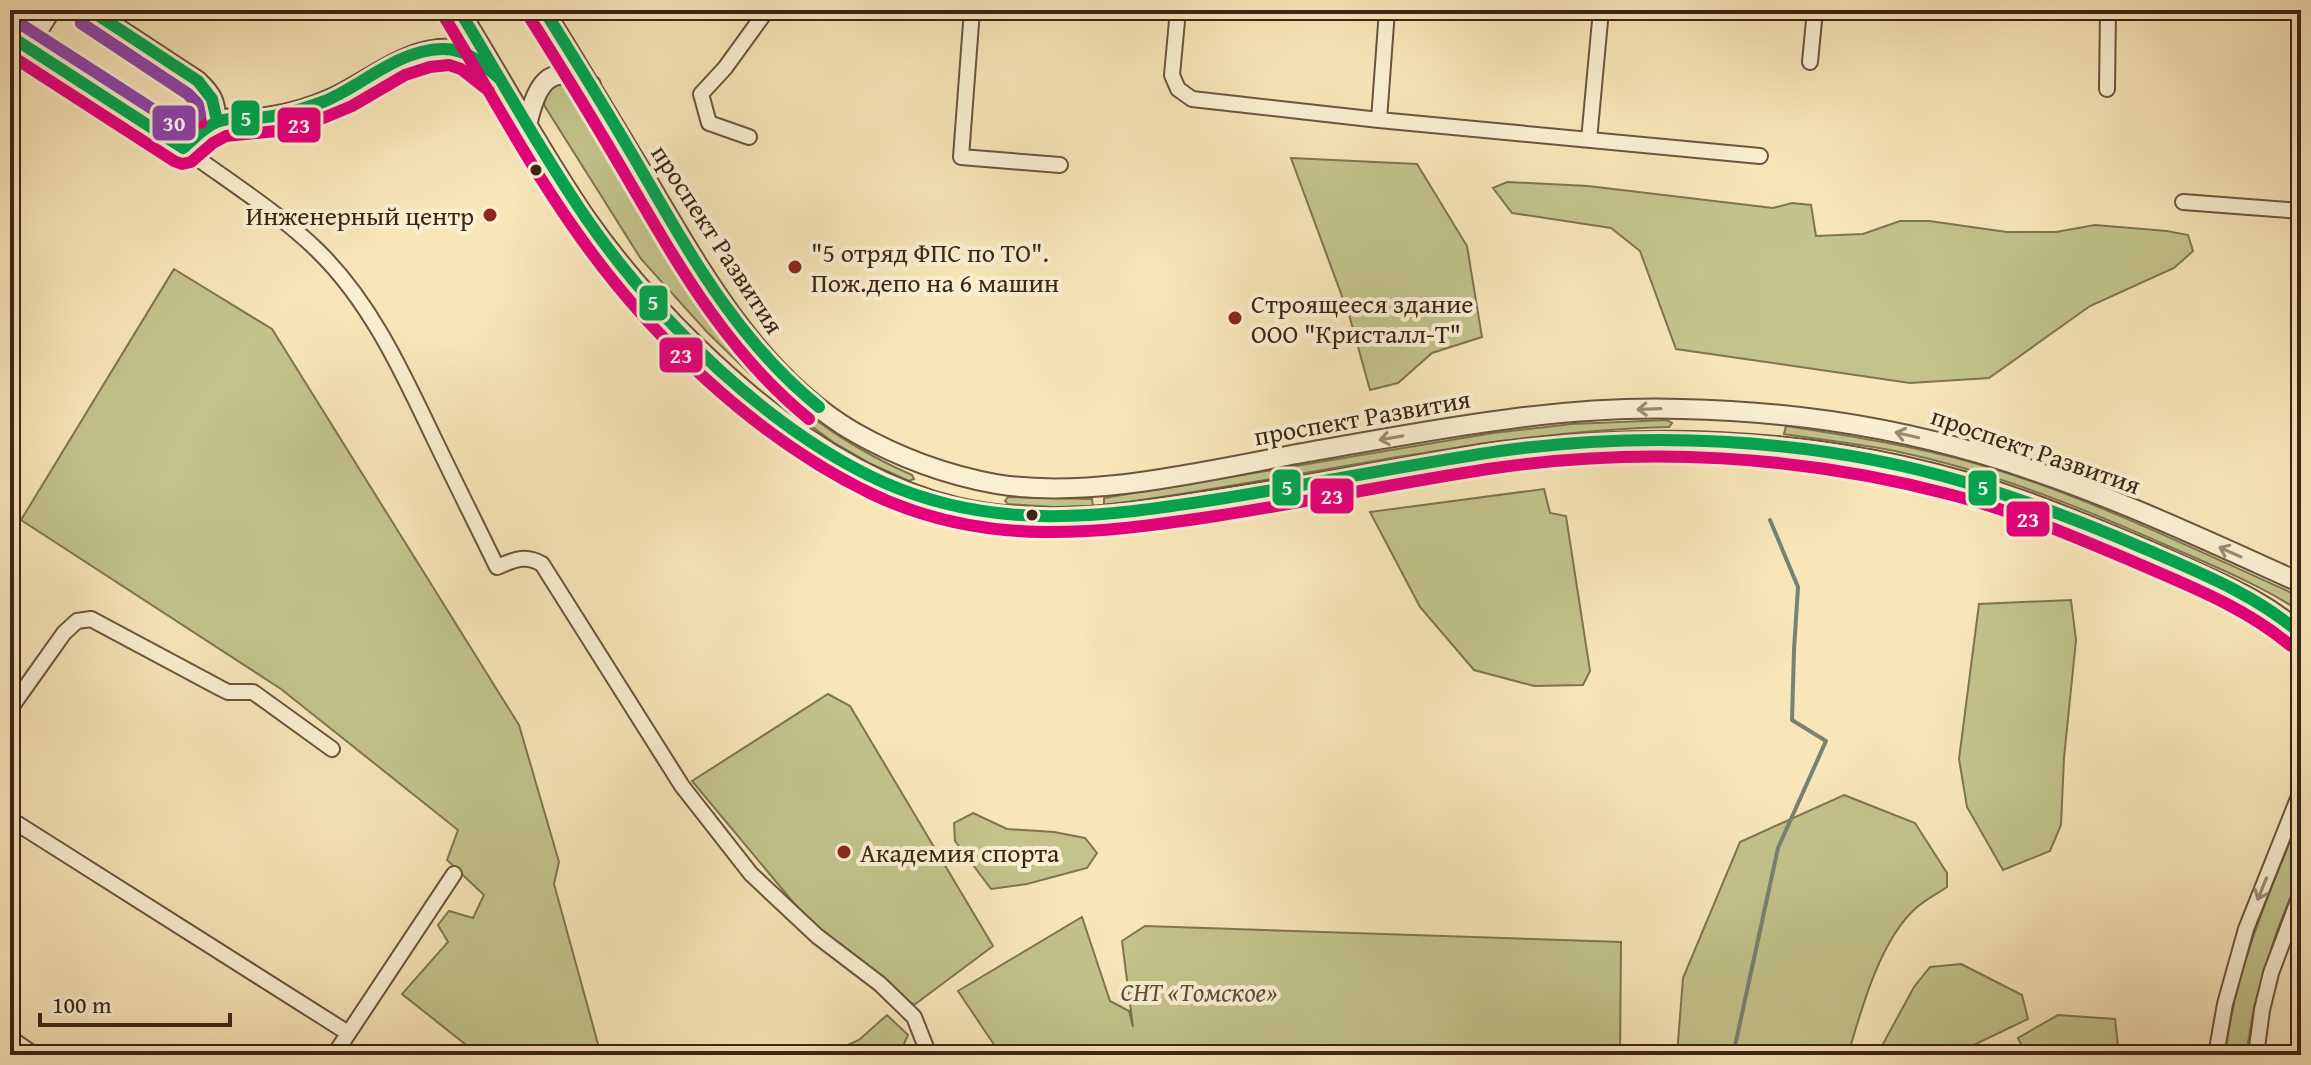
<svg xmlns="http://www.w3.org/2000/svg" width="2311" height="1065" viewBox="0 0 2311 1065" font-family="'Gentium Book Plus',serif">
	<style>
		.green { fill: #c3c38b; stroke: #807450; stroke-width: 2 }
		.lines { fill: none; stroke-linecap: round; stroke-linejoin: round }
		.stream { stroke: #778271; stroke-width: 4 }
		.minor-casing { stroke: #6c543e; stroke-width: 18 }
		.tertiary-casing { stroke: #6c543e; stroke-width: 22 }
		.minor { stroke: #faefd1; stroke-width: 14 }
		.tertiary { stroke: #faefd1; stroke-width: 18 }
		.bus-1-casing { stroke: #faefd1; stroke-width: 18 }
		.bus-2-casing { stroke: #faefd1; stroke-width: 18 }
		.bus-3-casing { stroke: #faefd1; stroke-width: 18 }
		.bus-1 { stroke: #00a651; stroke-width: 12 }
		.bus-2 { stroke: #e5007d; stroke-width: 12 }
		.bus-3 { stroke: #8e44ad; stroke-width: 12 }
		.oneway { stroke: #9c8a74 }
		.bus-dot { fill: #3d2416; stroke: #faefd1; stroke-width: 3 }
		.poi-dot { fill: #8f2418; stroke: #faefd1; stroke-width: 3 }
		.labels { text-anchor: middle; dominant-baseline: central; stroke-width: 8; stroke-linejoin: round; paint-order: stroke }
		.poi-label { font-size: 26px; fill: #3d2416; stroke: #faefd1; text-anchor: start }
		.street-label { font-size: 26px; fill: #3d2416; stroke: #faefd1 }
		.park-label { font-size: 26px; font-style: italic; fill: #5e4c33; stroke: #faefd1 }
		.line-badge { stroke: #faefd1; stroke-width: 3 }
		.badge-label { font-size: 22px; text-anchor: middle; font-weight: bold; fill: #fff }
	</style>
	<rect width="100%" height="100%" fill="#f8e6b8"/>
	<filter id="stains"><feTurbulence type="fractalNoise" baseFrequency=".0025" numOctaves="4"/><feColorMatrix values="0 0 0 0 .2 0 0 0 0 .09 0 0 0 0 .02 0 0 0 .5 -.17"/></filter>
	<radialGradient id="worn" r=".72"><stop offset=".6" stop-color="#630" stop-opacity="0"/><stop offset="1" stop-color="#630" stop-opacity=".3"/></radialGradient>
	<path class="green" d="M 560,83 L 568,84 L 578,92 L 718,321 C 770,391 832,440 912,475 L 914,479 L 909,481 L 871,464 L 833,442 L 795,414 L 750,374 L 707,332 L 641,259 L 544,105 C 545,95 550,87 560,83 Z
		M 1291,158 L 1417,164 L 1467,246 L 1482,337 L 1432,353 L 1398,383 L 1370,390 L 1350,318 Z
		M 1507,182 L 1588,186 L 1773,208 L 1792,203 L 1811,205 L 1816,236 L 1863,234 L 1900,221 L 1929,221 L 2007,232 L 2056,232 L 2095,225 L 2167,231 L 2188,235 L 2193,251 L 2174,268 L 2090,306 L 1989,378 L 1910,383 L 1676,349 L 1640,251 L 1611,228 L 1512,213 L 1493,188 Z
		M 174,269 L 272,329 L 519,725 L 559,862 L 554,884 L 601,1055 L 473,1055 L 475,1052 L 402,994 L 448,942 L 438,925 L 449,911 L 473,918 L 484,895 L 447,860 L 458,830 L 281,689 L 21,520 Z
		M 1667,420 L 1672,423 L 1669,427 C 1479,432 1293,481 1104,505 L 1104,498 L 1493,433 L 1572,424 Z
		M 1786,426 C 1851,436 1915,446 1978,464 C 2090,497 2195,550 2301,597 L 2301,612 C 2262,586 2218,568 2175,549 C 2087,510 1995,472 1899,452 C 1861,444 1823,440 1784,434 Z
		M 1544,489 L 1550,513 L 1566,516 L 1590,671 L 1583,685 L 1534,686 L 1474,670 L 1420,607 L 1370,512 Z
		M 1008,497 L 1092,499 L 1093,506 L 1054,507 L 1008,504 L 1005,501 Z
		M 2071,600 L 2076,640 L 2064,758 L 2061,825 L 2050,851 L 2003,870 L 1967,807 L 1959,759 L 1979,604 Z
		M 828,694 L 850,706 L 993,946 L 914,1005 L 813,926 L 692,781 Z
		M 1844,795 L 1915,823 L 1947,873 L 1947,887 C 1937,894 1925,900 1916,908 C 1880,940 1861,1010 1848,1055 L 1677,1055 L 1683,978 L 1740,842 Z
		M 973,813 L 1007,829 L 1054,832 L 1085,838 L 1097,853 L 1087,868 L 1027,884 L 991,889 L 955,841 L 954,823 Z
		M 2301,815 L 2301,871 L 2277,931 L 2264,971 L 2254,1008 L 2246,1055 L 2225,1055 C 2235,970 2269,893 2301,815 Z
		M 1082,917 L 1110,1001 L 1129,1011 L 1133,1027 L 1122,941 L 1145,926 L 1621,942 L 1620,1055 L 1001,1055 L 958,991 Z
		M 1961,964 L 2022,995 L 2028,1019 L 1953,1055 L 1877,1055 L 1914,987 L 1930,967 Z
		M 887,1015 L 908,1035 L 899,1055 L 825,1055 L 859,1040 Z
		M 2058,1015 L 2115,1019 L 2119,1055 L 2026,1055 L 2018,1038 Z"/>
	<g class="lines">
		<path class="stream" d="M 1733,1055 L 1778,848 L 1826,741 L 1792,720 L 1794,650 L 1798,587 L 1770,520"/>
		<g class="minor-casing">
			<path id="minor" d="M 972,10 L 961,157 L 1060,165
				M 1178,10 L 1172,75 L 1178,89 L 1192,99 L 1379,120 L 1387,10
				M 1810,62 L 1815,10
				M 2107,89 L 2108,10
				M 1379,120 L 1760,156
				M 749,137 L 709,123 L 701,94 L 725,68 L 767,10
				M 1589,140 L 1601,10
				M 183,148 C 228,181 278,212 318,251 C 369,301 400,367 430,430 C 452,476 475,522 497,567 C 514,560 525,554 542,564 L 682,786 L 751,874 L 817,936 L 880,984 L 914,1017 L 929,1055
				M 2183,202 L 2301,211
				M 10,709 L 64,633 L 77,621 L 91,619 L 220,688 L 228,692 L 253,692 L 332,749
				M 10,819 L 348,1033
				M 10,1038 L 35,1055
				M 334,1055 L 454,874
				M 2216,1055 L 2225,1004 L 2246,929 L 2301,791
				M 2256,1055 L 2262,1010 L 2271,973 L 2301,893"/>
		</g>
		<g class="tertiary-casing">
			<path id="tertiary" d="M 90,10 L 198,81 C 213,95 215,101 217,121
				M 459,10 C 502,79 540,151 586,218 C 618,264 657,308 697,347 C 769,417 856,483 956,507 C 1036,526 1118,515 1198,502 C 1272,491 1345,478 1418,465 C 1446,461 1474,454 1502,451 C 1679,429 1857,441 2025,501 C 2082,522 2137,545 2192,570 C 2231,588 2269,604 2301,634
				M 544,10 C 578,65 611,120 644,175 C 700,269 757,375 854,432 C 898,457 946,475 996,484 C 1092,500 1213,469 1308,452 C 1430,431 1556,405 1681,409 C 1782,411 1884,425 1981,454 C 2091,486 2197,536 2301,583
				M 10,36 L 183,148 C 192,141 207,125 217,121 C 230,116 253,118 267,117 C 288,114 312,107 332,98 C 367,82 399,53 439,49 C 459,47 475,55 489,68
				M 28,47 L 51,10
				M 527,126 C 535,88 548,58 591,85"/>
		</g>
		<use href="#minor" class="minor"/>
		<use href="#tertiary" class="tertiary"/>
		<g class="bus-1-casing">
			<path id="bus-1" d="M 90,10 L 198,81 L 212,99 L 217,121
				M 459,10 C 501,79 540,151 586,218 C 657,321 771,432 885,483 C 997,532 1103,517 1219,499 C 1306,485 1393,468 1480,454 C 1637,429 1812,437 1964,482 C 2025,500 2085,523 2143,548 C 2198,572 2255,594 2301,634
				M 544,10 C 578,64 611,118 643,173 C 694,261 739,342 819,407
				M 10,36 L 183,148 C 194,139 204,127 217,122 C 232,116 250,119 266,117 C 286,115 306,108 325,101 C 363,85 398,50 442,49 C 466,48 483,64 500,79"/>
		</g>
		<g class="bus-2-casing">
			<path id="bus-2" d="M 445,18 C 488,88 526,160 573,227 C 647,334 754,437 872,494 C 985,548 1096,534 1216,516 C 1307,502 1397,483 1488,469 C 1642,446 1802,455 1952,495 C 2014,511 2073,536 2132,561 C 2187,585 2245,607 2291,646
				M 530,18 C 564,72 597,126 629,181 C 681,270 728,353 809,419
				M 81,23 L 188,94 L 198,105 L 201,123
				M 10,55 L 174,161 L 182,164 L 191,162 L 213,143 L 226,136 L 277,131 L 321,119 L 352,106 L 405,75 L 430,67 L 449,65 L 461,69 L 489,91"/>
		</g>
		<g class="bus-3-casing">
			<path id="bus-3" d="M 19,23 L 182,128 L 200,114 L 197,103 L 188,94 L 81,23"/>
		</g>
		<use href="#bus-1" class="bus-1"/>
		<use href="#bus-2" class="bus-2"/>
		<use href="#bus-3" class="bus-3"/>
	</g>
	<defs><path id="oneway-shaft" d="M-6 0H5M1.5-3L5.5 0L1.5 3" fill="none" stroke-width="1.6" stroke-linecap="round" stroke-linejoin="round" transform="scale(2)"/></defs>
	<g class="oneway">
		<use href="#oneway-shaft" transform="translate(1649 409) rotate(178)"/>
		<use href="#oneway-shaft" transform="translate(1907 435) rotate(-167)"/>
		<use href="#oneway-shaft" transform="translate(1391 438) rotate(170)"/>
		<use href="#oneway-shaft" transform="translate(2230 552) rotate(-156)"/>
		<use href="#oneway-shaft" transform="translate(2262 889) rotate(112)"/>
	</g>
	<g class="bus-dot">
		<circle cx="536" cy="170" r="7"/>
		<circle cx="1032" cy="515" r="7"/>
	</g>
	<g class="poi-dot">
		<circle cx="490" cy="215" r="8"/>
		<circle cx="795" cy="267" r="8"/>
		<circle cx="1235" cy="318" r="8"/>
		<circle cx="844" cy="852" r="8"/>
	</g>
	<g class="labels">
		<g class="poi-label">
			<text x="474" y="215" text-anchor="end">Инженерный центр</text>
			<text x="811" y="252">"5 отряд ФПС по ТО".<tspan x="811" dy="30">Пож.депо на 6 машин</tspan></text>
			<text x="1251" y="303">Строящееся здание<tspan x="1251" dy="30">ООО "Кристалл-Т"</tspan></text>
			<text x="860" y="852">Академия спорта</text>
		</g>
		<g class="street-label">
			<text transform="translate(718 239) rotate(57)">проспект Развития</text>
			<text transform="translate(1362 417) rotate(-10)">проспект Развития</text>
			<text transform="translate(2036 450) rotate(19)">проспект Развития</text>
		</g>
		<g class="park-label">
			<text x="1199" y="991">СНТ «Томское»</text>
		</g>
	</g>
	<g class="line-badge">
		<rect x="230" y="99" width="31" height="38" rx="8" fill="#00a651"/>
		<rect x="151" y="104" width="46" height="38" rx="8" fill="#8e44ad"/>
		<rect x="276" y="106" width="46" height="38" rx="8" fill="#e5007d"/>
		<rect x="638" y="284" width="31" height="38" rx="8" fill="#00a651"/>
		<rect x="658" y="336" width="46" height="38" rx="8" fill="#e5007d"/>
		<rect x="1271" y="468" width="31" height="39" rx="8" fill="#00a651"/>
		<rect x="1967" y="469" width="31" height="38" rx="8" fill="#00a651"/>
		<rect x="1309" y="477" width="46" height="38" rx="8" fill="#e5007d"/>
		<rect x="2005" y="500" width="46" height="38" rx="8" fill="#e5007d"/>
	</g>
	<g class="badge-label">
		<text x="246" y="126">5</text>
		<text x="174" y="131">30</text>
		<text x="299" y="133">23</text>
		<text x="653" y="310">5</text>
		<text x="681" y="363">23</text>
		<text x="1287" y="495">5</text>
		<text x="1983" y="495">5</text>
		<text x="1332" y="504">23</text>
		<text x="2028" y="527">23</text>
	</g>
	<rect width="2311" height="1065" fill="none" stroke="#f8e6b8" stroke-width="40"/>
	<rect x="12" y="12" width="2287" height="1041" fill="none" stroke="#3d2416" stroke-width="4"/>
	<rect x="20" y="20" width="2271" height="1025" fill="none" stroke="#3d2416" stroke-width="2"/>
	<path d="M40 1013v12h190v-12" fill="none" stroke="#3d2416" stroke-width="4"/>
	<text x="52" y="1013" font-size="24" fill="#3d2416" stroke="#faefd1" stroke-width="6" paint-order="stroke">100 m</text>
	<rect width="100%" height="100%" filter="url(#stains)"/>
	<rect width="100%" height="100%" fill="url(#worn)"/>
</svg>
